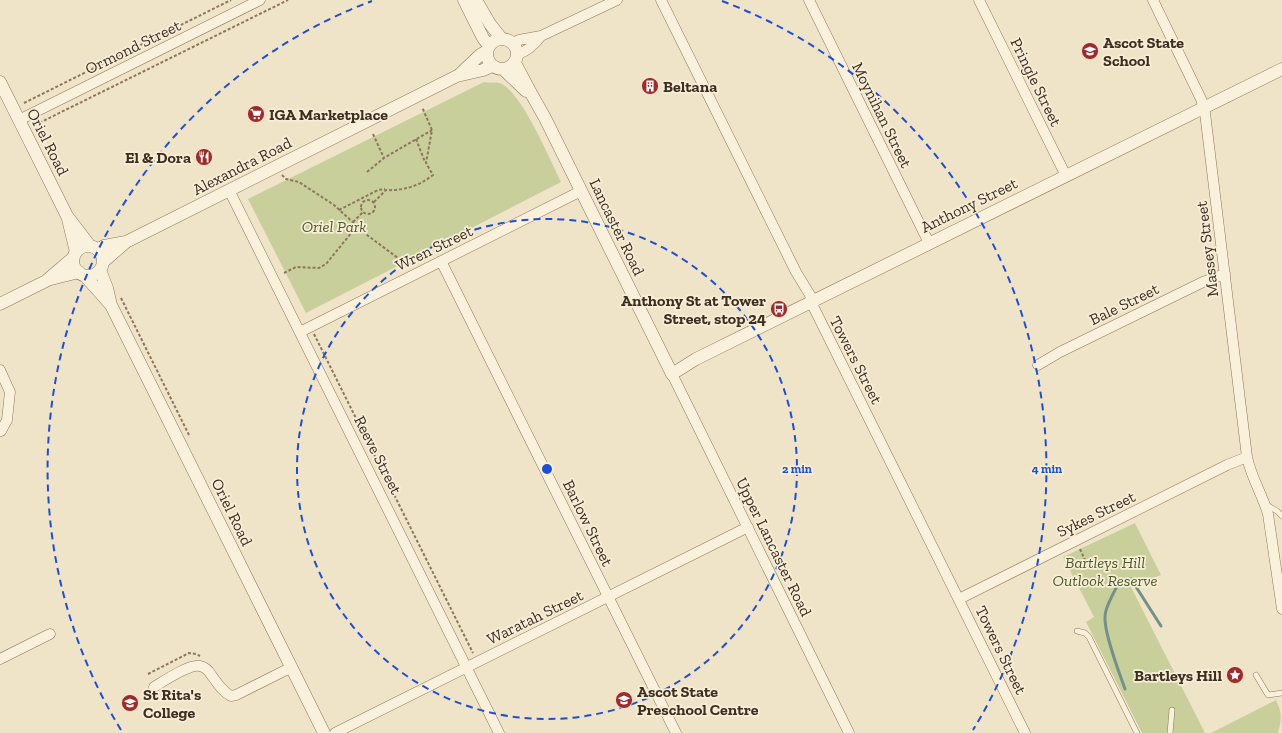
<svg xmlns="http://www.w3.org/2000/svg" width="1282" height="733" viewBox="0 0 1282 733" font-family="'Zilla Slab',serif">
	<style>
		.green { fill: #c9cf9b }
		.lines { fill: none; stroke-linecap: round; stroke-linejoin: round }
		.stream { stroke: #6f938a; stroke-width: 3 }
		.service-casing { stroke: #8d765c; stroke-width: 6 }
		.minor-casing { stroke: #8d765c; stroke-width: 11 }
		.tertiary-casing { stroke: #8d765c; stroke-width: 13 }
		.path { stroke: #8d765c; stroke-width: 2; stroke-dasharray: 3 2; stroke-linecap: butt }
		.service { stroke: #faf1dc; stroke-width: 5 }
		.minor { stroke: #faf1dc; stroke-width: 10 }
		.tertiary { stroke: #faf1dc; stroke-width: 12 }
		.ring { fill: none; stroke: #1d4ed8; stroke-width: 2; stroke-dasharray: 7 5 }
		.labels { text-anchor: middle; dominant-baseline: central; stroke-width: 3.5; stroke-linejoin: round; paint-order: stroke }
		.poi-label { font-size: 16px; font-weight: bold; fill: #3d2e20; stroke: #f7eed8; text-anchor: start }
		.street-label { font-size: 16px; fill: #3d2e20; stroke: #f7eed8 }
		.park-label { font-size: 16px; font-style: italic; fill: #4d5a26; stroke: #f7eed8 }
		.centre { fill: #1d4ed8; stroke: #f7eed8; stroke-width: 2 }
		.ring-label { font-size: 12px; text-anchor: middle; font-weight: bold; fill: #1d4ed8; stroke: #f7eed8; stroke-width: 3.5; stroke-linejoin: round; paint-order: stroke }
	</style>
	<rect width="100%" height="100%" fill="#f0e4c8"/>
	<path class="green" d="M 484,82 C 489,83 495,82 500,83 C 522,92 550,160 561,182 L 306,313 L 248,199 Z
		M 1135,523 L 1161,575 L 1131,587 L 1205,733 L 1142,733 L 1086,622 L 1094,617 L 1063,557 Z
		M 1276,700 C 1282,712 1282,719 1278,733 L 1211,733 Z"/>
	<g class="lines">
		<path class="stream" d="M 1125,689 C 1119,672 1104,634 1105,617 C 1105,609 1109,603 1112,596 C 1118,585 1117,581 1131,579 L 1161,626"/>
		<g class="service-casing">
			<path id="service" d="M 1265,504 L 1277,511 L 1282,516
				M 1077,631 L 1085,633 L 1089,637 L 1137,733
				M 1256,675 L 1268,695 L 1282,693
				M 1170,733 L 1172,710"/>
		</g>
		<g class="minor-casing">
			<path id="minor" d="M 661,0 L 796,272 L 810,295 L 814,308 L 1025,733
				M 809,0 L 929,243
				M 979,0 L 1066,176
				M 1153,0 L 1201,99 L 1205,113 L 1247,457 C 1251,477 1262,494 1268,514 L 1282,609
				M 513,43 L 519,40 L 541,36 L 617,0
				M 518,54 C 528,51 535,44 541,36
				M 19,120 L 260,0
				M 229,190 L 499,733
				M 441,261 L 676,733
				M 300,332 L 581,191
				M 1038,365 L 1060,352 L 1203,282 L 1225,274
				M 0,370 L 10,392 L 7,420 L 1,431
				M 672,374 L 849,733
				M 959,599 L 1227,465 L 1247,457
				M 0,659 L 50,634
				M 154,687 C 164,681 189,664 200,666 C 205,667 209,671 212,676 C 218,684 222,691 231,696 L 236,695 L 292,667
				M 335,733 L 748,527"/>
		</g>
		<g class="tertiary-casing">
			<path id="tertiary" d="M 464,0 L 483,38 L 489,46
				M 476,0 L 490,24 L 501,38
				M487 54a15 15 0 1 1 30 0a15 15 0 1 1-30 0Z
				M 515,63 L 532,95 L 545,118 L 672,374 L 696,359 L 1282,69
				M 503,69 L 526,91
				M 460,74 L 480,55 L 487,51
				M 0,82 L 67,216 L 90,246
				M 68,219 L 76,252
				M73 261a15 15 0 1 1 30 0a15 15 0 1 1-30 0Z
				M 98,249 L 104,246 L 126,242 L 457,76 L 483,70 L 492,66
				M 103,262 L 126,242
				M 100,270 L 107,288 L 111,305 L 324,733
				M 85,276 L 110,304
				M 47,280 L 79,272
				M 0,304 L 46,281 L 74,257"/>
		</g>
		<path class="path" d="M 24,103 L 231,0
			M 35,125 L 288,0
			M 373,134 L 384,158
			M 416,139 L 425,162
			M 367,172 L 384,158 L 432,130
			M 282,175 L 286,179 L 299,182 L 334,205 L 367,235 L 410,267
			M361 207a7 7 0 1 1 14 0a7 7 0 1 1-14 0Z
			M 374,202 L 386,190 C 403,191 419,186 433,175 L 426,163 L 432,130 L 422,107
			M 339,210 L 378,190 L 385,189
			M 353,222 L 363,212
			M 284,273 L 296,267 L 319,268 L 326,264 L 357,226
			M 121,298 L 190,437
			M 314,334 L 473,653
			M 1080,549 L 1085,560
			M 148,674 L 189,653 L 196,654 L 200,656"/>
		<use href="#service" class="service"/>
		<use href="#minor" class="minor"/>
		<use href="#tertiary" class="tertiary"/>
	</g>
	<g class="ring">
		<circle cx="547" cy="469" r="250"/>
		<path d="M121 730A500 500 0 0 1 372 1M722 1A500 500 0 0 1 973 730"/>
	</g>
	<defs>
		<g id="school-disc" transform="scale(0.9)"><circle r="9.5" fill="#9e2a2b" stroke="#f7eed8"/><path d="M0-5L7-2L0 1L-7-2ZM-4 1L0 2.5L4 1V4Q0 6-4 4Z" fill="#fff"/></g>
		<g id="building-disc" transform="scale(0.9)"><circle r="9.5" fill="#9e2a2b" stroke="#f7eed8"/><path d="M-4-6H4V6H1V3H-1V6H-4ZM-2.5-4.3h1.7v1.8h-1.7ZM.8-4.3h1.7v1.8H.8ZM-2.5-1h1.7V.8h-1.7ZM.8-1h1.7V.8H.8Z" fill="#fff"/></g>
		<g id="supermarket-disc" transform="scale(0.9)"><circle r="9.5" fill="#9e2a2b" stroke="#f7eed8"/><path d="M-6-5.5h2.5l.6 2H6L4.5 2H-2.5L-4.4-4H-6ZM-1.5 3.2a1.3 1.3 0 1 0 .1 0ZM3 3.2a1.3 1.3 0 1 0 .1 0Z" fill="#fff"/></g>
		<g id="restaurant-disc" transform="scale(0.9)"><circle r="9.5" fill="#9e2a2b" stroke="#f7eed8"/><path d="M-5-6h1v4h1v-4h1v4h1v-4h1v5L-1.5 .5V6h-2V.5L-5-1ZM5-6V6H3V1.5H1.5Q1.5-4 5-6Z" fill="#fff"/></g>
		<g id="bus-disc" transform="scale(0.9)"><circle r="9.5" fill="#9e2a2b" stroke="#f7eed8"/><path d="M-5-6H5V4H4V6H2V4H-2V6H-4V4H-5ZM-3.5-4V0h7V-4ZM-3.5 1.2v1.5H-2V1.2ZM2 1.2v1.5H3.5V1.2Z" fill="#fff"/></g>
		<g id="sight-disc" transform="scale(0.9)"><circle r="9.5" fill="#9e2a2b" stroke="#f7eed8"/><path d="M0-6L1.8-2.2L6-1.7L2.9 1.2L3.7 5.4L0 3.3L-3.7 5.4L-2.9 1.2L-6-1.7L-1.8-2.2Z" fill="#fff"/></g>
	</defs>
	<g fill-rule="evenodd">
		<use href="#school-disc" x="1090" y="51"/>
		<use href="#building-disc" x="650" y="86"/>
		<use href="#supermarket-disc" x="256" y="114"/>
		<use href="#restaurant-disc" x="204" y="157"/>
		<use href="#bus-disc" x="779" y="309"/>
		<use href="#sight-disc" x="1235" y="675"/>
		<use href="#school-disc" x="624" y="700"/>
		<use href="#school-disc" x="130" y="703"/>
	</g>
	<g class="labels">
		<g class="poi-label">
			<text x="1103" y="42">Ascot State<tspan x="1103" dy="18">School</tspan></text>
			<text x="663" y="86">Beltana</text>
			<text x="269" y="114">IGA Marketplace</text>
			<text x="191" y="157" text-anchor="end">El &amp; Dora</text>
			<text x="766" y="300" text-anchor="end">Anthony St at Tower<tspan x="766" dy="18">Street, stop 24</tspan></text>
			<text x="1222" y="675" text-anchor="end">Bartleys Hill</text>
			<text x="637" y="691">Ascot State<tspan x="637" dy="18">Preschool Centre</tspan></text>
			<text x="143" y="694">St Rita's<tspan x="143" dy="18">College</tspan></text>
		</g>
		<g class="street-label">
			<text transform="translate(133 47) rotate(-26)">Ormond Street</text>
			<text transform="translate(1036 82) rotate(64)">Pringle Street</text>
			<text transform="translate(882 115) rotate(64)">Moynihan Street</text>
			<text transform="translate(48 142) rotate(63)">Oriel Road</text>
			<text transform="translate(242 166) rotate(-27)">Alexandra Road</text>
			<text transform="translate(969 205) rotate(-26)">Anthony Street</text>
			<text transform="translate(617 227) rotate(64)">Lancaster Road</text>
			<text transform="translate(434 248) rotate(-26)">Wren Street</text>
			<text transform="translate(1207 249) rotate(-97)">Massey Street</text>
			<text transform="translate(1124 304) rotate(-26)">Bale Street</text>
			<text transform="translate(856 360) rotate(63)">Towers Street</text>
			<text transform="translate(378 455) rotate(63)">Reeve Street</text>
			<text transform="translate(232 512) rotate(64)">Oriel Road</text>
			<text transform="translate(1096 514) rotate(-26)">Sykes Street</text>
			<text transform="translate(588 523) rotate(64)">Barlow Street</text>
			<text transform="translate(774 547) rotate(64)">Upper Lancaster Road</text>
			<text transform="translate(535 617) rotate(-26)">Waratah Street</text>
			<text transform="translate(1001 650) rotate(64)">Towers Street</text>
		</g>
		<g class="park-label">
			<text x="334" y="226">Oriel Park</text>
			<text x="1105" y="562">Bartleys Hill<tspan x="1105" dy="18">Outlook Reserve</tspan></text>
		</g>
	</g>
	<circle cx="547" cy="469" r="6" class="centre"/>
	<g class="ring-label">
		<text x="797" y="473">2 min</text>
		<text x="1047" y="473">4 min</text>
	</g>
</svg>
